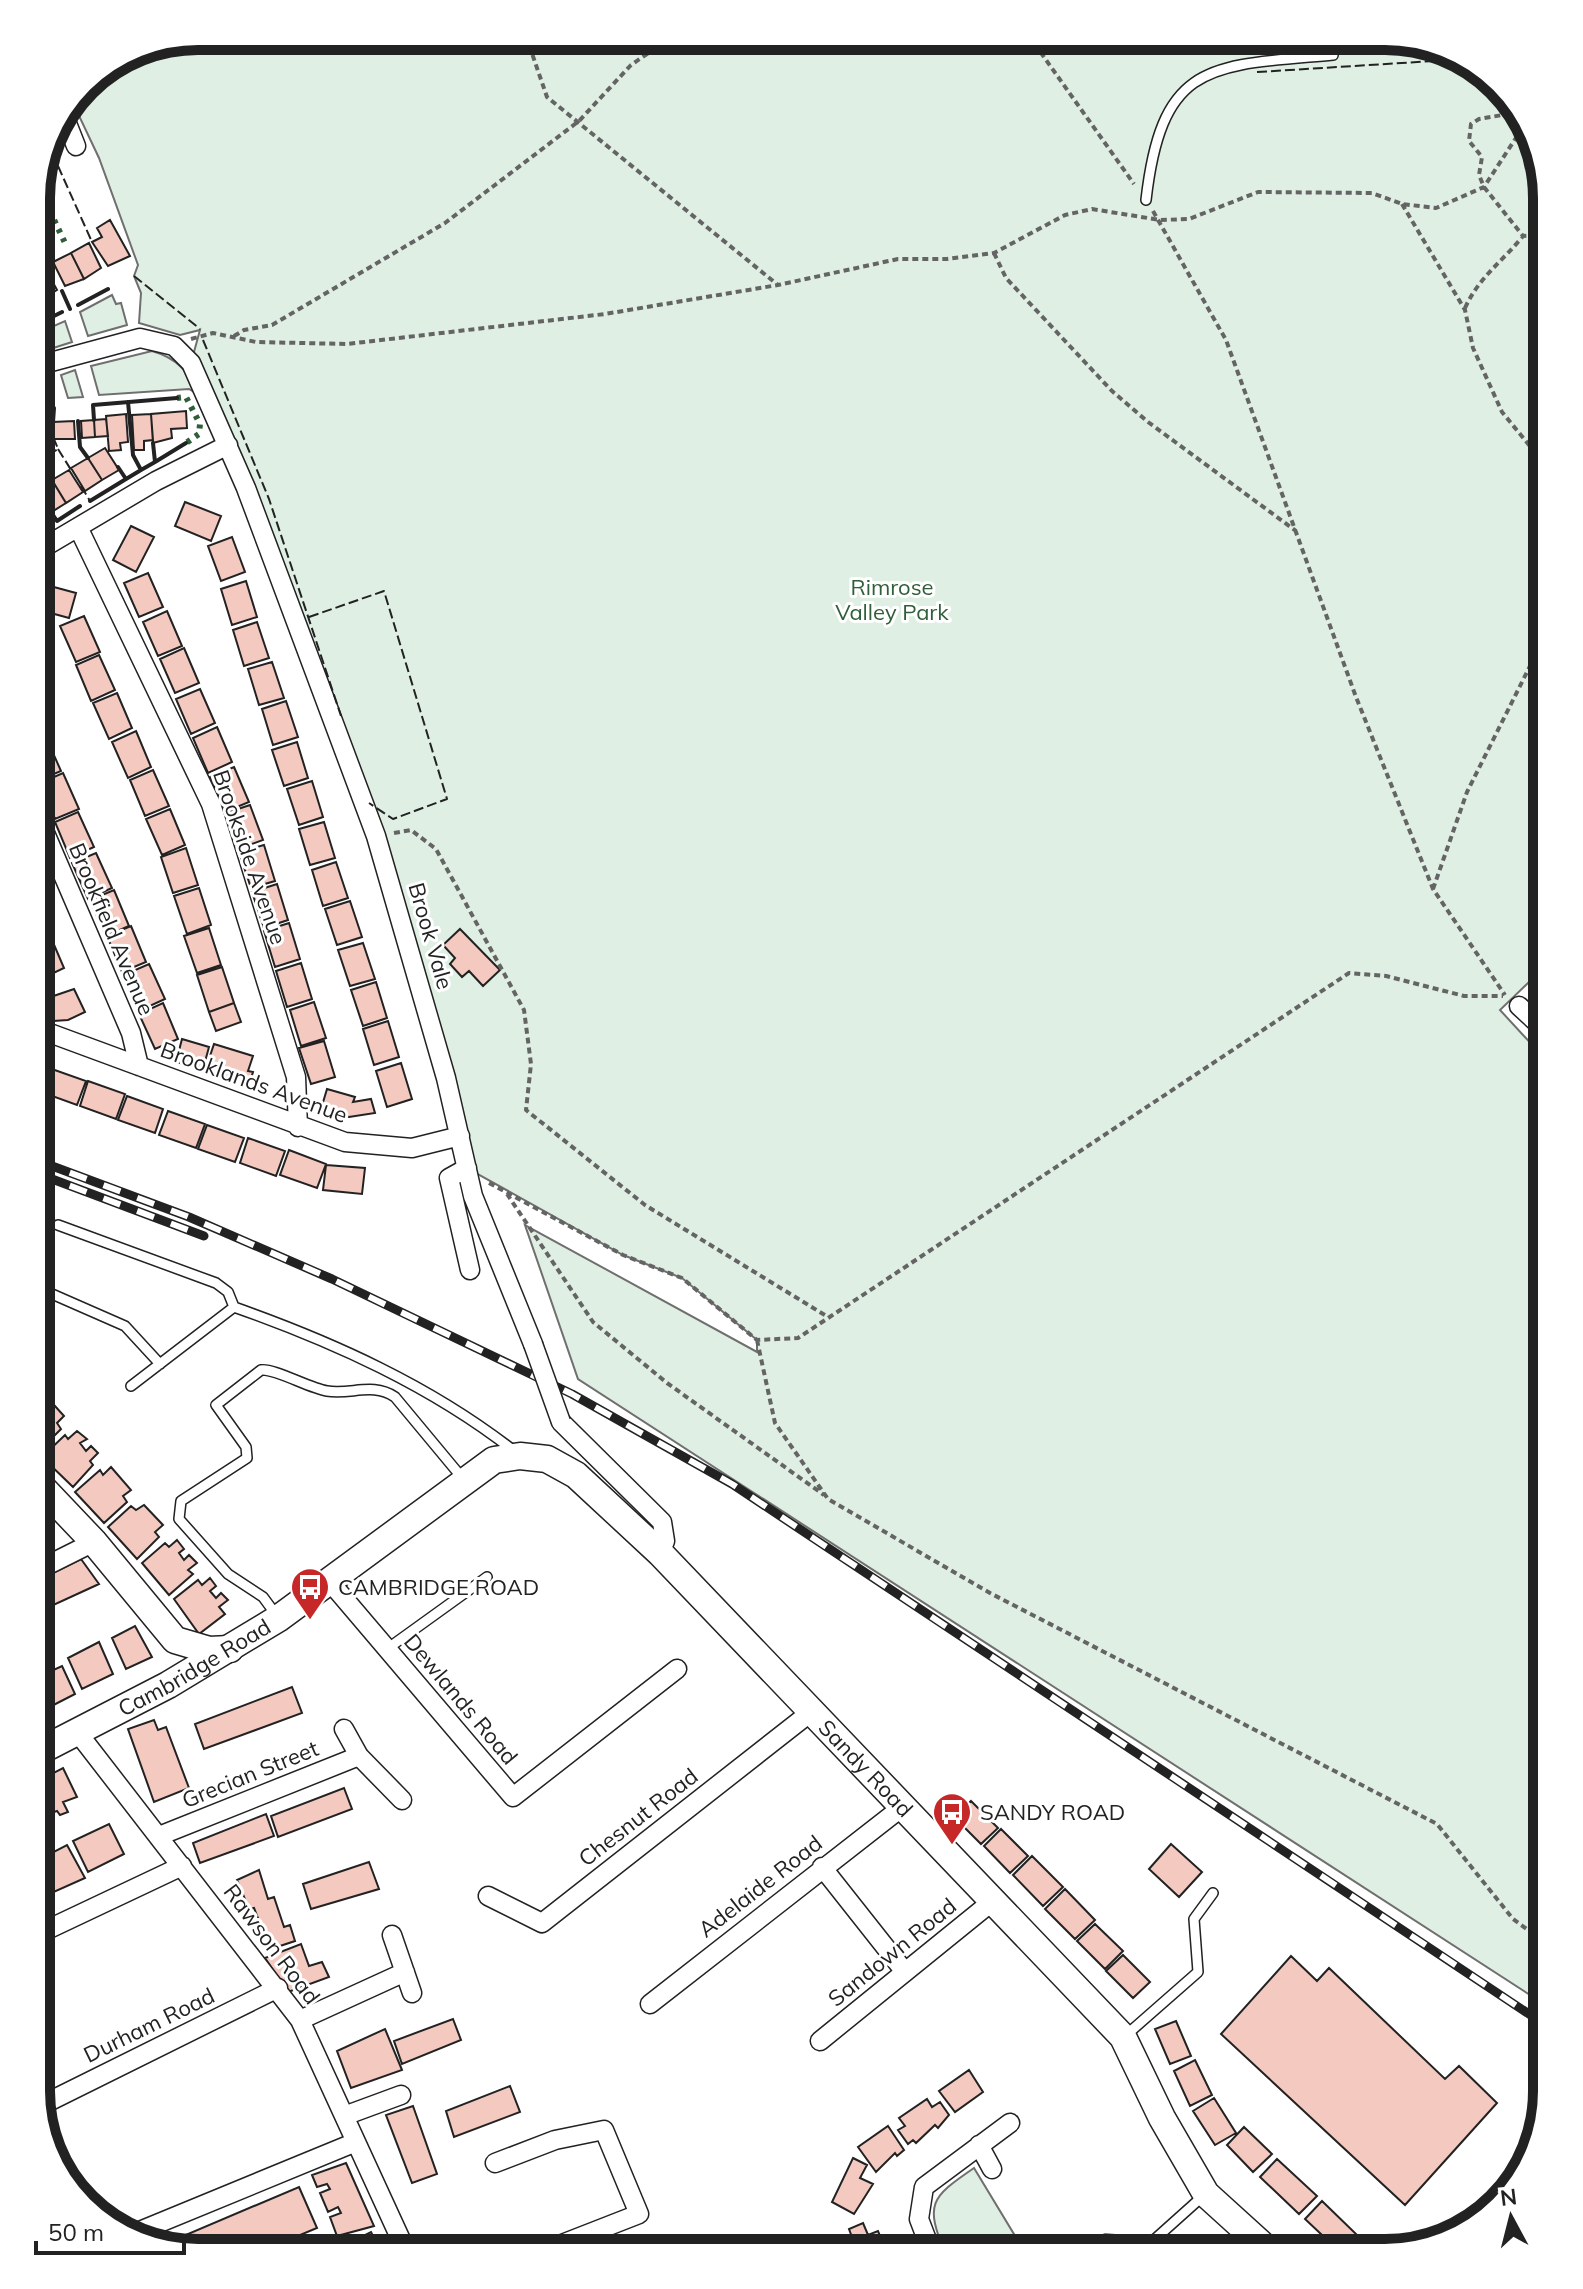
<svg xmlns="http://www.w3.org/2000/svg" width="1583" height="2289" font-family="Mulish,sans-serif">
	<rect width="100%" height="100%" fill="#fff"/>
	<path fill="#e0efe3" stroke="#6f6f6f" stroke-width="2" d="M198 36H1395L1466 58 1525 117 1547 198V953L1531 980 1500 1010 1547 1061V2006L578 1379 525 1225 757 1352V1340L682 1278 623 1255 467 1168 390 880 191 363 200 330 180 335 139 323 141 293 134 276 138 265 99 158 72 101C109 53 141 47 198 36Z
		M112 295 116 304 121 303 127 325 88 336 80 312Z
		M65 321 72 342 47 350 40 332Z
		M152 351C177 358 189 372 199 395L189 389 99 395 91 366Z
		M75 370 83 397 68 398 61 375Z
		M45 379 51 400 36 402V382Z
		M974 2168 1020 2244 1045 2253H945C925 2204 930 2198 974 2168Z
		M1105 2234 1115 2235 1118 2245 1132 2253H1061Z"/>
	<path fill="#f3c9c0" stroke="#222" stroke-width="2" d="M46 152 52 167 41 169Z
		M110 220 130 256 108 266 92 242 102 237 97 228Z
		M89 243 101 268 84 279 71 253Z
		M71 253 84 279 65 286 53 262Z
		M44 266 57 290 39 301 36 270Z
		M186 411 187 428 171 429 172 438 153 443 151 414Z
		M126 414 128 442 120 443 121 450 109 451 106 416Z
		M151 414 153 440 144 441V450H134L132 415Z
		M106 419 108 436 95 437 94 420Z
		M94 420 95 437 82 438 81 421Z
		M50 421 51 436 41 438V444L36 445V423Z
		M74 421 75 439H54L53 422Z
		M105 448 119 470 102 480 88 458Z
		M88 458 102 480 85 491 71 468Z
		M69 470 83 492 66 503 52 480Z
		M52 480 66 503 50 513 36 490Z
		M36 498 47 515 36 522Z
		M185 502 221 516 211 541 175 526Z
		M131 526 154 537 136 572 113 560Z
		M232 537 245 572 221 581 208 546Z
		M148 573 163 607 139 617 124 583Z
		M246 581 257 617 232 625 221 589Z
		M39 583 76 593 69 618 36 609Z
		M167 611 182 646 158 656 143 622Z
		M84 616 100 652 76 662 60 626Z
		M257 622 269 658 244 666 233 630Z
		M184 648 199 683 175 693 160 659Z
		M99 655 115 690 91 701 76 665Z
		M272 662 284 698 259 705 248 669Z
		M200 689 215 723 191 734 176 699Z
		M117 693 132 728 109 739 93 703Z
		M286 701 298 737 273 745 262 709Z
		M36 716 43 732 36 735Z
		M217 727 232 762 208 773 193 738Z
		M136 731 151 767 128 778 112 742Z
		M45 735 61 771 37 781 36 739Z
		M297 742 308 778 284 786 272 750Z
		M234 767 249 802 225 812 210 777Z
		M153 770 169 806 145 816 130 780Z
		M63 773 79 809 55 819 40 783Z
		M312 781 323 817 299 825 287 789Z
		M250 805 263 840 238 849 226 813Z
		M170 809 185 845 162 855 146 819Z
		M78 812 94 847 70 858 55 822Z
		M324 822 335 858 310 865 299 829Z
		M264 845 275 881 251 888 239 852Z
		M186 848 198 885 173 893 161 857Z
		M96 853 112 888 88 899 72 863Z
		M336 862 348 898 323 906 312 870Z
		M277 884 288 920 264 928 252 892Z
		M199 888 211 925 187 934 174 896Z
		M114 890 129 926 106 936 90 900Z
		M350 901 362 937 337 945 325 909Z
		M36 903 48 930 36 935Z
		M289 923 300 959 275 967 264 931Z
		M131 926 146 962 122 972 107 936Z
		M209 928 221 965 197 973 184 936Z
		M460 929 500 970 483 986 469 971 462 977 450 964 455 958 443 945Z
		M49 933 64 968 41 979 36 968V938Z
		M363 943 375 979 350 986 338 950Z
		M301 963 312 999 287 1007 276 971Z
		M149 964 165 999 141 1010 126 974Z
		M222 967 234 1003 209 1012 197 975Z
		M376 982 387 1018 363 1026 351 990Z
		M74 989 85 1012 68 1020 53 1021 41 1018 36 1002Z
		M314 1002 326 1038 301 1046 290 1010Z
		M163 1003 178 1039 155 1049 139 1014Z
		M234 1003 241 1022 216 1031 209 1012Z
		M388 1021 399 1057 374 1065 363 1029Z
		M182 1039 209 1047 203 1069 176 1062Z
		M324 1041 335 1077 311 1084 299 1048Z
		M214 1044 253 1056 248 1071 253 1072 249 1085 205 1071Z
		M401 1063 412 1099 387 1107 376 1071Z
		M36 1064 46 1067 37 1092H36Z
		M49 1068 86 1081 77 1105 41 1092Z
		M88 1081 125 1094 116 1119 80 1106Z
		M327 1089 355 1097 353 1102 371 1099 375 1113 349 1117 321 1109Z
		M127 1096 163 1109 155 1133 118 1120Z
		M168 1111 205 1124 196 1148 159 1135Z
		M207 1125 244 1138 235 1162 198 1149Z
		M248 1138 285 1151 276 1176 240 1163Z
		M289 1150 326 1164 317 1188 280 1175Z
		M326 1165 365 1168 362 1194 323 1190Z
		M45 1395 64 1416 57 1423 61 1429 38 1452 36 1401Z
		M77 1431 87 1439 80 1443 86 1451 91 1446 98 1453 90 1461 93 1465 73 1487 42 1457 65 1435 68 1439Z
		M111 1467 131 1490 123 1496 127 1502 104 1523 75 1492 100 1470 103 1475Z
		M144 1505 163 1525 155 1532 159 1537 137 1559 108 1527 131 1506 136 1510Z
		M177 1540 184 1549 179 1553 184 1560 189 1555 197 1563 188 1570 193 1574 169 1595 142 1563 165 1543 169 1547Z
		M81 1559 99 1584 36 1613V1581Z
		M210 1578 216 1586 210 1591 216 1598 221 1593 228 1600 219 1607 225 1614 199 1634 174 1599 198 1580 202 1585Z
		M135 1626 152 1657 126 1669 112 1638Z
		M99 1642 113 1674 82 1689 68 1658Z
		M62 1666 75 1694 36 1714V1678Z
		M292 1687 302 1713 204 1749 195 1724Z
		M154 1720 158 1730 166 1727 189 1788 154 1802 128 1729Z
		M63 1768 77 1797 63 1802 68 1812 60 1815 57 1811 51 1813 53 1818 38 1821 36 1782Z
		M344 1788 352 1809 278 1837 271 1816Z
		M971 1801 998 1828 981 1844 954 1817Z
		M266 1814 274 1836 200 1863 193 1843Z
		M109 1824 124 1854 88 1872 73 1841Z
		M1001 1829 1028 1856 1010 1873 984 1846Z
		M1171 1844 1202 1872 1179 1897 1149 1869Z
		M67 1845 85 1878 47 1895 36 1870V1861Z
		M1032 1856 1063 1887 1043 1906 1013 1875Z
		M369 1862 379 1889 311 1909 303 1884Z
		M259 1870 268 1899 274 1897 284 1927 290 1925 295 1941 274 1948 269 1935 265 1936 254 1908 249 1909 237 1880Z
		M1065 1889 1095 1920 1075 1939 1045 1909Z
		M1095 1924 1123 1951 1105 1969 1077 1941Z
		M301 1944 309 1966 322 1962 329 1977 288 1992 265 1958Z
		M1123 1955 1150 1982 1133 1998 1106 1971Z
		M1291 1956 1317 1981 1329 1968 1445 2079 1459 2066 1497 2103 1405 2205 1221 2034Z
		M453 2019 461 2040 402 2064 394 2041Z
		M1176 2021 1191 2056 1170 2064 1155 2029Z
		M385 2029 402 2070 351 2088 337 2051Z
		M1195 2060 1212 2095 1190 2106 1174 2071Z
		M969 2070 983 2092 955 2112 939 2091Z
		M510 2086 520 2112 454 2137 446 2111Z
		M1214 2098 1236 2133 1215 2145 1193 2111Z
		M927 2099 932 2107 940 2102 949 2115 938 2128 935 2125 916 2143 913 2140 908 2144 898 2130 905 2126 899 2118Z
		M413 2106 437 2174 412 2183 386 2115Z
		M888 2126 904 2150 897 2156 895 2153 876 2172 858 2147Z
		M1244 2127 1272 2154 1253 2172 1227 2145Z
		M853 2158 867 2165 860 2178 873 2184 854 2214 832 2202Z
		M1277 2159 1317 2196 1299 2214 1260 2177Z
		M346 2163 374 2226 337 2236 330 2217 341 2213 338 2207 328 2212 320 2193 330 2189 327 2184 317 2187 312 2175Z
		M299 2187 317 2228 257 2253H188L162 2245Z
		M1322 2201 1356 2234 1339 2251 1305 2219Z
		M863 2223 868 2235 878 2231 887 2253H858L849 2229Z
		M371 2232 381 2253H345L351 2247 349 2243Z"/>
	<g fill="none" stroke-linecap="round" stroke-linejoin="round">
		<g stroke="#222" stroke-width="12">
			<path id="service" d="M1146 200C1162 60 1211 66 1333 55L1332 36
				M58 1225 216 1283 228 1292 234 1307
				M36 1287 125 1326 160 1364
				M131 1386 234 1307C333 1342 431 1386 514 1451
				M277 1616 263 1597 228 1574 179 1519 181 1501 247 1458 246 1447 216 1405 261 1370C274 1368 309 1388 327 1391 351 1395 373 1382 395 1397L464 1480
				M387 1649 487 1577
				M1124 2037 1198 1972 1194 1919 1213 1893
				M1161 2253 1155 2239 1203 2196"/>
		</g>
		<g stroke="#222" stroke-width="21">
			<path id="minor" d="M63 113 76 146
				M36 366 140 338 174 346 191 363 246 488 376 836 446 1078 473 1196 533 1344
				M78 527 211 804 296 1077 298 1127
				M36 552 156 481 228 445
				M36 812 131 1033 139 1066
				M1519 1006 1547 1032
				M36 1028 345 1142 412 1148 460 1136
				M467 1168 449 1178 470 1270
				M561 1422 662 1522 665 1541 660 1553
				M36 1571 94 1542
				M331 1583 513 1797 677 1669
				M344 1729 359 1756 402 1800
				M78 1733 300 2020 407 2253
				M159 1836 359 1756
				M822 1867 905 1972
				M488 1896 542 1923 811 1712
				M36 1935 182 1866
				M392 1935 412 1993
				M650 2004 901 1808
				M300 2020 405 1972
				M820 2041 994 1900
				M40 2106 278 1988
				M344 2116 401 2095
				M979 2145 992 2169
				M495 2163 555 2140 604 2130 639 2214 539 2253
				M130 2235 356 2142
				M932 2253 919 2219 924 2187 1010 2123"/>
		</g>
		<g stroke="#222" stroke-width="29">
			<g id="secondary">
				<path d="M36 1481 94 1542 175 1640 209 1650 230 1649"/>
				<path id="s1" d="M36 1753 168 1685 279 1618 494 1460 520 1456 547 1459 576 1475 660 1553 1123 2037 1162 2118 1206 2194 1271 2253"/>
			</g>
		</g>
		<path stroke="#646464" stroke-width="4" stroke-dasharray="6 4" stroke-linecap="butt" d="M526 36 547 97 778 285
			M1029 36 1134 184
			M1520 112 1479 119 1471 124 1469 141 1482 157 1479 175 1484 187 1523 236 1542 235 1547 229
			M1524 116 1533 175 1547 221
			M1402 204 1465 310 1473 348 1502 412 1547 467
			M1153 211 1226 340 1356 697 1433 889 1505 995
			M994 253 1006 278 1112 391 1148 422 1296 531
			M1465 308C1479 277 1502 262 1523 236
			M234 336 244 330 272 325 445 223 579 121 631 65 673 36
			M191 339 213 333 256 342 347 344 605 314 778 285 898 259H947L994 253 1065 215 1092 209 1160 220 1189 219 1258 192 1372 193 1402 204 1436 208 1484 187 1525 124
			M394 833 411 830 436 849 524 1010 531 1064 526 1110 645 1205 828 1317
			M1433 889 1467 792 1547 632
			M489 1183 623 1255 682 1278 757 1340 798 1338 1349 973 1386 976 1464 996H1503
			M507 1194 593 1322 667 1383 824 1495
			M757 1340 775 1423 828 1499 990 1593 1437 1824 1513 1919 1547 1944"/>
		<use href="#service" stroke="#fff" stroke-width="9"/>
		<use href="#minor" stroke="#fff" stroke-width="18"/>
		<use href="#secondary" stroke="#fff" stroke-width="26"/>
		<g stroke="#222" stroke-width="9">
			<path id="rail" d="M36 1160 189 1217 332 1279 572 1394 732 1484 1547 2026
				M36 1173 204 1236"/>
		</g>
		<use href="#rail" stroke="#fff" stroke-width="6" stroke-dasharray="18" stroke-linecap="butt"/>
		<g stroke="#222" stroke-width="21" stroke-linecap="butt">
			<path id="minor-bridge" d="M533 1344 561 1422"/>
		</g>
		<use href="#minor-bridge" stroke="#fff" stroke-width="18"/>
		<path stroke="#2f5e38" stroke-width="6" stroke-dasharray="4 6" stroke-linecap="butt" d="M37 184 66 245
			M36 235 43 253
			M39 301 48 319
			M177 398 186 397 200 424 199 434 186 443"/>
		<path stroke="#222" stroke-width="2" stroke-dasharray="10 4" stroke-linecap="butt" d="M1257 72 1467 59
			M58 166 92 242
			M134 276 200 329
			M203 340 269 499 341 716
			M58 449 73 473
			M40 460 52 480
			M36 462 58 449 54 439
			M81 486 90 501
			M309 617 384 591 447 799 393 819 369 803"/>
		<path stroke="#222" stroke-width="4" d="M62 291 70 309
			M78 305 108 289
			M36 325 62 312
			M128 402 133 455 141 470 155 462 153 443
			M36 410 54 408 53 422
			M94 420 93 405 177 398
			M78 421 80 447 88 458
			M155 462 186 443
			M118 467 126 479 141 470
			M90 501 126 479
			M51 512 57 521 80 506"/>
	</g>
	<defs>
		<g id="bus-pin" transform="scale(2)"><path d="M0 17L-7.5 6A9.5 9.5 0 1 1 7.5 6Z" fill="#c62828" stroke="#fff"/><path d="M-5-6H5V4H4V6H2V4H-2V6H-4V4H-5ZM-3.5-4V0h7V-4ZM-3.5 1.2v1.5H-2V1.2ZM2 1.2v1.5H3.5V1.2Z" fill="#fff"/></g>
	</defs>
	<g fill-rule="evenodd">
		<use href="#bus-pin" x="310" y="1587"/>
		<use href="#bus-pin" x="952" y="1812"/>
	</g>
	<g text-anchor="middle" stroke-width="6" stroke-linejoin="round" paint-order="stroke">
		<g font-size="22" fill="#2f5e38" stroke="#fff">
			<text x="892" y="595">Rimrose<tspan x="892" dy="25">Valley Park</tspan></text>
		</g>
		<g font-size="22" fill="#222" stroke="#fff">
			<text transform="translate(250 857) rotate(71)" y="8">Brookside Avenue</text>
			<text transform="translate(112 929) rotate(67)" y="8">Brookfield Avenue</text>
			<text transform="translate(431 936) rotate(74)" y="8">Brook Vale</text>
			<text transform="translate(254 1082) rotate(20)" y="8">Brooklands Avenue</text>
			<text dy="8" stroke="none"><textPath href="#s1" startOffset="180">Cambridge Road</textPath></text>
			<text transform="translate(461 1699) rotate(50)" y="8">Dewlands Road</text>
			<text dy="8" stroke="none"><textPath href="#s1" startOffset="1044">Sandy Road</textPath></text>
			<text transform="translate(250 1774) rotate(-22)" y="8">Grecian Street</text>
			<text transform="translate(638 1817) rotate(-38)" y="8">Chesnut Road</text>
			<text transform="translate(760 1886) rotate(-38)" y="8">Adelaide Road</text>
			<text transform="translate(272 1944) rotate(53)" y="8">Rawson Road</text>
			<text transform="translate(892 1952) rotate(-39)" y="8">Sandown Road</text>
			<text transform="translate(149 2025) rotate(-26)" y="8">Durham Road</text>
		</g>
		<g font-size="22" fill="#222" stroke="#fff" text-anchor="start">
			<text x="338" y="1595">CAMBRIDGE ROAD</text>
			<text x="980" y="1820">SANDY ROAD</text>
		</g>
	</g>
	<path d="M0 0H1583V2289H0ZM198 50H1385A148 148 0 0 1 1533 198V2091A148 148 0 0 1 1385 2239H198A148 148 0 0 1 50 2091V198A148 148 0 0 1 198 50Z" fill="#fff" fill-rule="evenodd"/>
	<path fill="none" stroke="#222" stroke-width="10" d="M198 50H1385A148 148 0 0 1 1533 198V2091A148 148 0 0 1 1385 2239H198A148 148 0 0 1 50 2091V198A148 148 0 0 1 198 50Z"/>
	<g transform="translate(1511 2217) rotate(353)" stroke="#ffffff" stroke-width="6" paint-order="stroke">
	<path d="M0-6L14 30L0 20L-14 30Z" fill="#222222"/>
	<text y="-12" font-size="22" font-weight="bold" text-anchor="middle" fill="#222222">N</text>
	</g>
	<path d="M36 2241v12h148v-12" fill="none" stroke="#222222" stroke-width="4"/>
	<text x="48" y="2241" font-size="24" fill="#222222" stroke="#ffffff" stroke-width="6" paint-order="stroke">50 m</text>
</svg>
